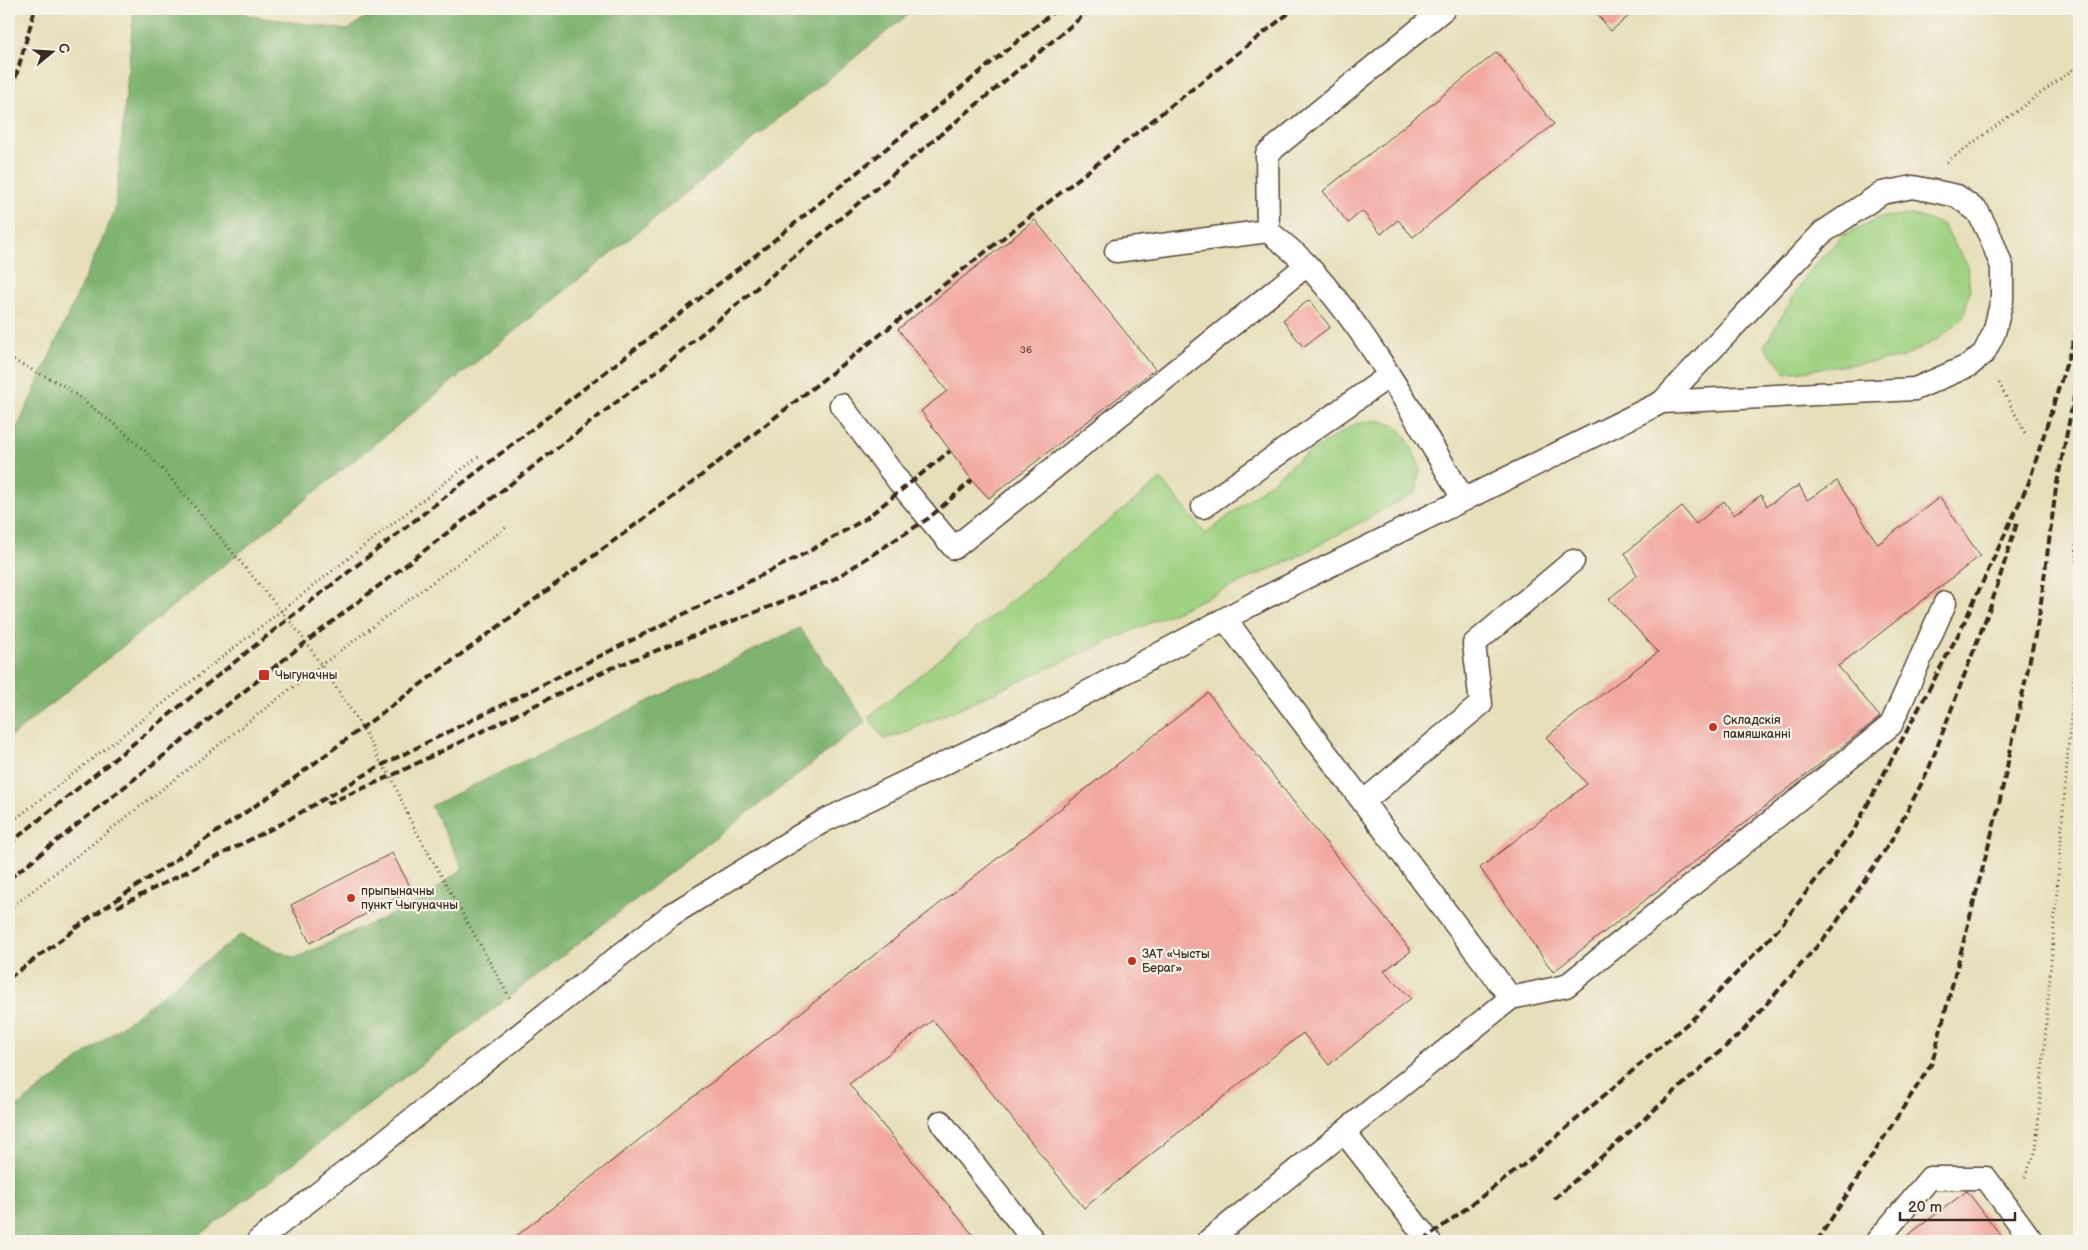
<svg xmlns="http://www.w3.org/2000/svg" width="2088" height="1250" font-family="'Balsamiq Sans',sans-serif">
	<rect width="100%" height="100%" fill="#f7f3e8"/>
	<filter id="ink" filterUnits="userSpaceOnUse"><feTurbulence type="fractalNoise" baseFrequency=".02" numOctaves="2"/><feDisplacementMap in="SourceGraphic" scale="10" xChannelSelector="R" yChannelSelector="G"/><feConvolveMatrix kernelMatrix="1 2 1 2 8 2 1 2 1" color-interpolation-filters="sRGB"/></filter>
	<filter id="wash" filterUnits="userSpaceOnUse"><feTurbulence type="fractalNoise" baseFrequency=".0096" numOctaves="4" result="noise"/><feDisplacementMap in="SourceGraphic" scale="20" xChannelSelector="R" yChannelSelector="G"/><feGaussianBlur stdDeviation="1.12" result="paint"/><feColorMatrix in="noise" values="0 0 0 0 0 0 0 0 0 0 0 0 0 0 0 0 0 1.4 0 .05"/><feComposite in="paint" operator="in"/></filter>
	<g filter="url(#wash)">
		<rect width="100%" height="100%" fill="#e6dfba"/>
		<path fill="#9fd281" stroke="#6d7e50" d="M1912 215 1942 224 1967 264 1970 290 1963 318 1938 339 1901 358 1786 373 1764 346 1809 271 1843 235 1881 217Z
			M1378 420 1397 426 1410 444 1420 468 1416 492 1293 559 899 735 884 739 868 717 1161 479 1206 534 1302 457 1355 424Z"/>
		<path fill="#7fb46f" stroke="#5d6f46" d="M134 9H236L251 16 348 30 376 9H915L9 738V438L20 422 115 211Z
			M800 628 866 722 192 1241H9V1113L240 935 295 958 417 903 463 868 431 806Z"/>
		<g id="blocks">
			<path fill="#f2a7a0" d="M1593 9H1637L1611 31Z
				M1497 52 1554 124 1413 237 1398 220 1381 234 1362 211 1348 223 1323 191Z
				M1035 220 1155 369 989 498 972 480 921 411 947 391 898 329Z
				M1309 300 1330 327 1303 347 1283 320Z
				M1837 481 1878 544 1940 497 1980 556 1838 666 1880 717 1553 972 1480 868 1587 784 1546 737 1658 652 1609 599 1637 575 1625 553 1682 507 1696 524 1724 501 1734 515 1761 495 1767 506 1799 485 1807 500Z
				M1208 693 1411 951 1384 971 1411 998 1329 1065 1303 1033 1084 1208 933 1020 849 1084 978 1241H510Z
				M392 853 412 890 310 943 291 905Z
				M1967 1191 2005 1241H1900Z"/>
		</g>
	</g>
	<g filter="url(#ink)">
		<use href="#blocks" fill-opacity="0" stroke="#554535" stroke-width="1"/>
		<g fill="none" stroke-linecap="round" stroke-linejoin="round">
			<g stroke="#554535" stroke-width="25">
				<path id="lane" d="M1444 9 1267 154 1268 231C1281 242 1296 253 1308 266 1371 335 1416 420 1464 500
					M1116 251 1268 231
					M841 405 903 487 954 548 1307 265
					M1203 507 1389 376
					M1363 802 1481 704 1474 644 1573 561
					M1511 998 1566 986 1891 725 1945 603
					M941 1122 1034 1241
					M1344 1132 1429 1241
					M258 1241 671 915 822 822 1043 716 1262 599 1662 402 1822 233 1882 193 1913 187 1933 191 1957 196 1978 212 1991 238 2002 267V300L1994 333 1984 353 1970 365 1915 389 1662 402
					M1208 1241 1511 998 1225 619
					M1877 1241 1930 1178H1986L2032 1241"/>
			</g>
			<path stroke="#554535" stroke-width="3" stroke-dasharray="1 4" stroke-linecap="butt" d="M1947 162 2079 65
				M9 358 64 386 122 430 147 453 174 482 288 619 306 642 362 727 382 765 391 776 410 820 511 1000
				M1999 383 2026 435
				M2075 525 2079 590
				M9 824 479 456
				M9 909 321 665 508 526
				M2025 1177 2036 1150 2079 614"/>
			<use href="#lane" stroke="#fff" stroke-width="22"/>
			<path stroke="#3b2a1e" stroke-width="4" stroke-dasharray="8 4" stroke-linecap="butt" d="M9 101 35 9
				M327 804 391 776 609 669 779 603 836 578 929 518 972 480
				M9 844 288 619 761 251 1057 9
				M9 879 306 642 662 367 1091 9
				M117 907 281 824 382 765 806 553 865 519 950 451
				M75 928 277 791 693 482 1294 9
				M9 978 81 925
				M1554 1199 1742 1032 1832 929 1893 838 1928 771 1991 605 2017 523
				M1423 1241 1526 1163 1696 1016 1779 928 1854 830 1960 631 2029 482 2079 324
				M1817 1241 1932 1063 1998 809 2039 617 2056 488 2079 372"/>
		</g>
	</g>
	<g fill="#c8321e" stroke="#f7f3e8" stroke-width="2">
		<rect x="258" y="669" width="12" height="12" rx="2.5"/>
		<circle cx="1713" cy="727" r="5"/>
		<circle cx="351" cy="898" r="5"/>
		<circle cx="1132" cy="961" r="5"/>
	</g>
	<g text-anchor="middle" stroke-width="4.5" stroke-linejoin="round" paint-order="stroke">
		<g font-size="10" fill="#69493e">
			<text x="1026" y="353">36</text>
		</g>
		<g font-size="12" fill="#3b2a1e" stroke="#f7f3e8" text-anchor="start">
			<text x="275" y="679">Чыгуначны</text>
			<text x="1723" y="724">Складскія<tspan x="1723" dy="14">памяшканні</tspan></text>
			<text x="361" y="895">прыпыначны<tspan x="361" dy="14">пункт Чыгуначны</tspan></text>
			<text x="1142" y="958">ЗАТ «Чысты<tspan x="1142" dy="14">Бераг»</tspan></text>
		</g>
	</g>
	<rect width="2088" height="1250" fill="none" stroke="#f7f3e8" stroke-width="30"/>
	<g transform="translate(52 52) rotate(72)" stroke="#f7f3e8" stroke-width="4" paint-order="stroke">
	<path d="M0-4L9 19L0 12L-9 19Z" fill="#3b2a1e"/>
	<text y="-8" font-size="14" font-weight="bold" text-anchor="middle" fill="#3b2a1e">С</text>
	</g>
	<path d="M1900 1212v8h115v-8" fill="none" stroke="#3b2a1e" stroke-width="2.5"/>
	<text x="1908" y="1212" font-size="15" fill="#3b2a1e" stroke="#f7f3e8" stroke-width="4" paint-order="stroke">20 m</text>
</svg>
